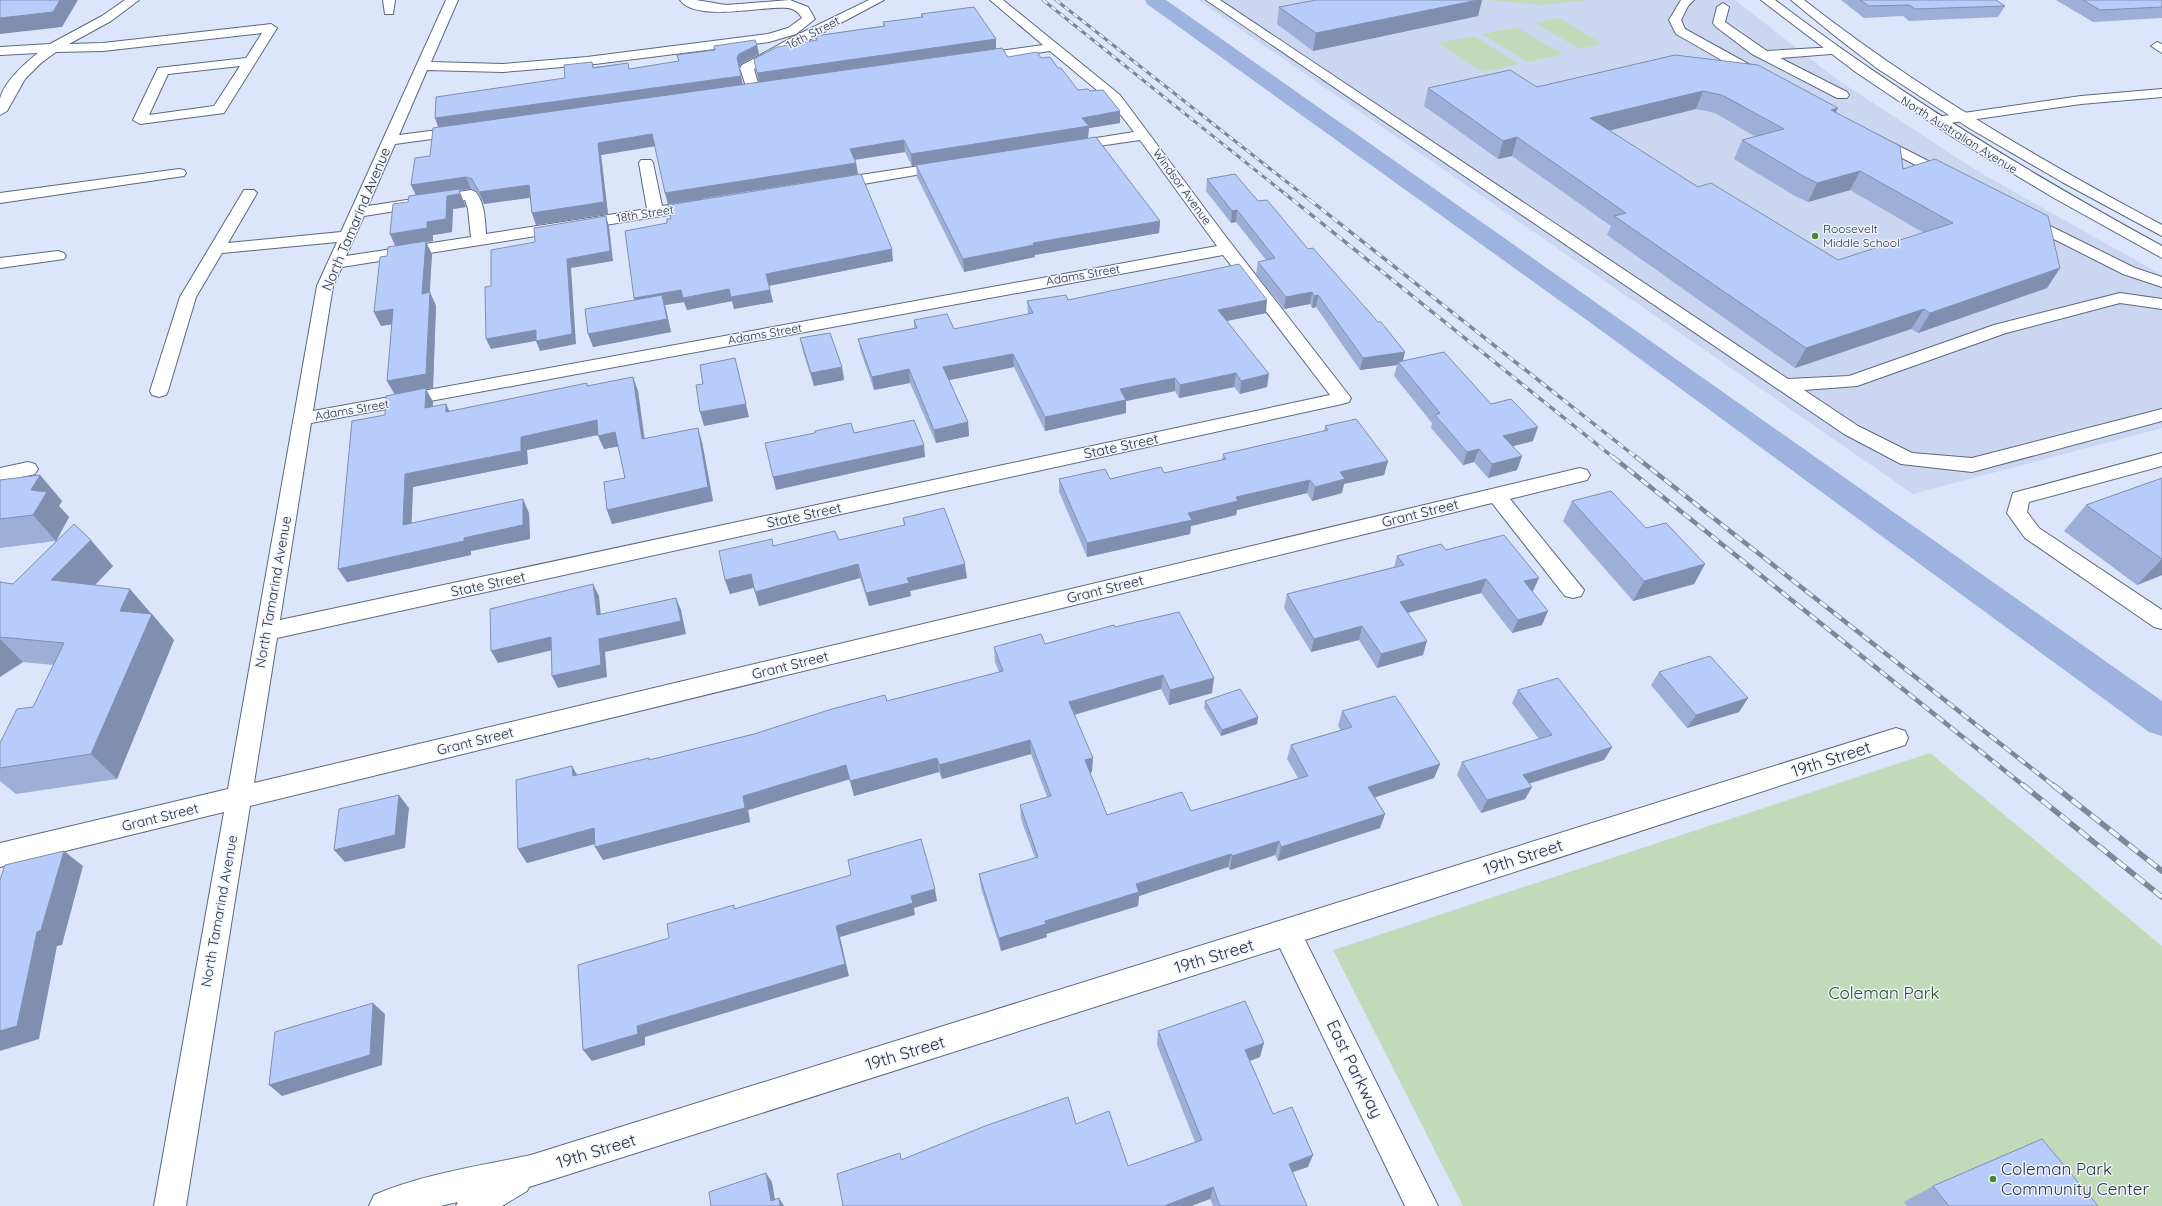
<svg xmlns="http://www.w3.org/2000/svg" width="2162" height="1206" font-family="Quicksand,sans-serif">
	<rect width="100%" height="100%" fill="#dce6fb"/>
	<path fill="#cbd7f1" d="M1198 0H1735L1835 78 1979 172 2162 275V428L1913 494Z"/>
	<path fill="#c1dbba" d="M1486 0H1590L1542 5Z
		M1559 18 1603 44 1579 49 1536 23Z
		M1516 27 1563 54 1527 62 1482 34Z
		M1474 36 1519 64 1482 72 1438 43Z
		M1930 753 2162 946V1206H1463L1333 950Z"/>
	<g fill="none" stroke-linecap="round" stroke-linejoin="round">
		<path fill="#9db2de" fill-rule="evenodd" d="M1145 0H1166L2162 701V736L2149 732 1606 334 1147 4Z"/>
		<g stroke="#5d677e" stroke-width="2">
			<path id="minor" d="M125 0H139L111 21 69 44 103 43 271 24 277 28 224 113 140 124 133 120 158 68 246 58 262 33 103 51 56 52 41 63 25 79 7 111 0 115C0 110 0 104 0 99 3 83 26 62 38 53L0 55V47L50 44 102 16ZM240 66 214 106 149 115 168 74Z
				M383 0H395L393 14H385Z
				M446 0H458L431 62 503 64 587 57 768 34 788 28 802 18C799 13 795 9 788 8 765 5 696 23 680 0H696L726 5 790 0 808 7 815 19 796 34 769 42 587 65 503 72 427 70 399 135 461 127 468 131 461 135 395 144 368 206 471 190 476 192C485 204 485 220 486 234L647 209 639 163 641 160H651L653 163 662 206 699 200 704 202 707 205 704 208 699 210 342 267 333 286 313 411 1217 246 1140 140 1071 150 1066 149 1064 146 1066 143 1071 142 1134 132 1110 101 1050 51 977 62 972 61 971 58 977 54 1043 45 990 0H1003L1120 95 1223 233 1351 398 1349 402 1342 404 277 638 254 783 1580 468 1587 470 1590 475 1587 480 1510 499 1584 590 1581 596 1573 598 1565 596 1492 503 250 806 186 1206H154L224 812 0 867V843L228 789 317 286 337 242 222 253 196 297 168 391 166 395 159 397 152 395 150 391 180 297 244 190H254L257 193 228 243 341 232ZM465 200 468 209 471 237 346 256 364 216ZM1223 255 1330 395 280 620 311 423Z
				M869 0H884L754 69 760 90 753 94 748 93 740 68 742 65 793 37Z
				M1206 0H1220L1788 379 1849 376 1994 325 2120 293 2162 299V309L2120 303 2006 333 1857 386 1804 390 1858 426 1912 453 1972 458 2162 409V421L1972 472 1901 464 1844 434Z
				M1681 0H1694L1688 6 1681 20 1685 29 1763 72 1765 75 1763 78H1753L1676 34 1669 20Z
				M1723 3 1729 7 1725 22 1767 51 1836 47 1837 50 1836 53 1831 54 1780 58 1847 92 1849 95 1847 98H1837L1752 54 1715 26 1713 23 1717 7Z
				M2157 42 2162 44V53L2151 46Z
				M2162 89V97L2081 104 1936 125 1929 121 1936 117 2081 96Z
				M1875 134 1954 174 1956 177 1954 180H1944L1870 141 1868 138 1870 135Z
				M946 162 951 163 953 166 951 169 834 189 829 187 826 184 829 181 834 179Z
				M179 169 184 170 186 173 184 176 0 203V193Z
				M2026 214 2135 268 2162 277V287L2123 274 2020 222 2018 219 2020 216Z
				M58 251 64 253 66 256 64 259 0 268V258Z
				M2162 453V466L2029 502 2027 512 2039 528 2162 610V629L2154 627 2025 538 2007 513 2013 493Z
				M28 462 35 464 38 469 35 474 0 482V468Z
				M1896 728 1905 731 1908 738 1905 745 1305 940 1438 1206H1405L1280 948 529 1187 527 1191 502 1206H456L458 1202 440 1206H369L374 1195C423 1174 479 1166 531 1155Z"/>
		</g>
		<g stroke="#5d677e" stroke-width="2">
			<path id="major" d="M1761 0H1775C1897 93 2027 172 2162 246V258L2054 198 1954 138 1857 73Z
				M1791 0H1804C1916 88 2037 158 2162 225V236L2062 182 1969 128 1878 69 1835 36Z"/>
		</g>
		<use href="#minor" fill="#fff" fill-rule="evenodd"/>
		<use href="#major" fill="#fff" fill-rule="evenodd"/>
		<g stroke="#7f8695" stroke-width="3">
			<path id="rail-far3" d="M1043 0 1294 201
				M1056 0 1311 201"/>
		</g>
		<g stroke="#7f8695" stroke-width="3.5">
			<path id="rail-far2" d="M1293 200 1614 458
				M1310 200 1637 458"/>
		</g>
		<g stroke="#7f8695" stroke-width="4.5">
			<path id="rail-far1" d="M1613 457 2024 786
				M1636 457 2054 786"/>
		</g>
		<g stroke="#7f8695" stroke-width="5.5">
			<path id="rail" d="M2023 785 2162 897
				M2053 785 2162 871"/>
		</g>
		<use href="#rail-far3" stroke="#eef3fd" stroke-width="2" stroke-dasharray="5.5" stroke-linecap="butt"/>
		<use href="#rail-far2" stroke="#eef3fd" stroke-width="2.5" stroke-dasharray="7" stroke-linecap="butt"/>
		<use href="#rail-far1" stroke="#eef3fd" stroke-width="3" stroke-dasharray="9" stroke-linecap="butt"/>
		<use href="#rail" stroke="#eef3fd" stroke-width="4" stroke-dasharray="12" stroke-linecap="butt"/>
	</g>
	<path fill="#9dafd7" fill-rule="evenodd" d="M1316 0H1482L1478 16 1313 51 1277 24 1279 7Z
		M1841 0H1996L2005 6 1998 17 1909 21 1903 16 1864 18Z
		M2056 0H2162V18L2093 22Z
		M921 14 996 39V49L1008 57 1041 58 1058 68 1078 90 1090 91 1120 111V123L1089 128 1088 138 1160 221 1159 233 1035 255V257L964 272 917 177 916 165 912 166 905 152 855 160 856 163 858 174 682 202 893 261 769 286 773 302 734 309 732 301 687 310 684 302 665 305 671 332 593 347 635 300 667 223 671 219 668 204 665 193 655 146 601 155 608 214 536 225 532 213 530 198 484 204 477 191 471 189 459 190 466 207 453 209 452 232 433 235V241L426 242 432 254 429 292 436 306 433 388 426 389 433 402 432 407 450 411 587 383 588 386 633 377 638 391 645 439 702 442 713 501 612 524 607 510 625 478 618 446 604 449 598 435 527 450 528 464 413 487 411 523 529 513 530 539 471 551V555L347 582 385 415 395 394 387 381 392 324 381 326 374 312 387 256 395 246 390 234 408 202 416 195 411 185 430 156 438 127 435 118 565 78 592 62 594 67 628 63 629 69 679 61 757 45 759 54 741 64 739 67 743 85 759 82 754 59 816 41 815 36 883 26V22L921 17Z
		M1675 55 1836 113 1903 169 2060 268 2047 288 1918 333 1911 329 1795 368 1607 235 1611 226 1512 156 1498 159 1424 106 1428 88 1537 87ZM1696 109 1715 113 1756 137 1742 140 1734 159 1795 196 1808 202 1850 190 1924 233 1838 260 1698 187 1609 130Z
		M1207 179 1258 201 1403 361 1491 404 1533 441 1512 446 1522 456 1517 470 1488 478 1474 462 1463 465 1431 428 1432 423 1394 376 1397 365 1360 370 1316 307 1312 308 1310 304 1284 309 1256 274 1258 262 1266 260 1236 222 1231 223 1206 191Z
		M1068 300 1266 313 1227 321 1267 387 1240 394 1234 387 1179 398 1175 391 1126 401V413L1045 431 1014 367 949 380 968 422 969 436 936 443 910 383 874 390 861 352 858 339 914 328V320L954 329 1028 314 1027 301Z
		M800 338 842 367 844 380 814 386 803 352Z
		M1325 426 1388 461 1384 475 1344 484 1342 493 1312 501 1307 493 1237 510 1236 515 1191 526 1190 534 1087 557 1059 492V479H1110L1164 473 1222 460 1223 454 1324 431Z
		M40 475 62 501 59 506 69 517 57 540 113 566 95 585 153 615 174 640 117 779 16 794 0 781V743L33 707 54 665 23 662 0 677V582L13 584 56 541 0 548V480Z
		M2162 478V575L2137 585 2064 531 2086 505Z
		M1572 501 1646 528 1705 564 1694 584 1633 601 1563 521Z
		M903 518 967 578 910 591 911 596 869 606 860 578 759 606 754 588 730 594 725 580 773 546 839 540 904 526Z
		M1446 550 1533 591H1532L1542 625 1512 633 1481 593 1408 613 1423 655 1377 668 1359 640 1311 652 1284 608 1287 594 1394 567 1397 556Z
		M1115 627 1212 693 1169 705 1161 689 1075 715 1092 772 1090 773 1107 815 1191 811 1298 778 1287 759 1291 745 1341 730 1338 726 1342 711 1440 764 1434 778 1375 797 1385 814 1380 828 1278 861 1275 855 1230 870 1228 867 1139 896 1138 906 1046 934 1047 937 1001 951 981 888 979 874 1035 858 1021 819 1020 805 1047 797 1031 754 942 779 939 772 854 796 850 779 748 810 750 822 603 860 595 844 527 863 518 849 572 766 577 775 650 760 887 701 999 672 995 662 994 647 1045 644Z
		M1659 672 1748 698 1739 712 1687 728 1651 685Z
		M1518 690 1612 747 1604 760 1529 784 1525 799 1481 813 1457 775 1462 762 1539 739 1512 703Z
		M1205 701 1258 717 1257 724 1221 736 1204 708Z
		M1158 1031 1260 1057 1250 1061 1273 1114 1308 1167 1292 1172 1307 1206H1213L1210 1199 1191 1206H843L902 1159 1076 1124 1128 1166 1195 1142 1157 1045Z
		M1933 1186 2097 1206H1907L1904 1202Z"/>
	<path fill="#808faf" d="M60 0H78L62 27 0 34V18Z
		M1478 0H1482L1478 16 1313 51 1316 33Z
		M996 39V50L759 83 757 73Z
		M757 45 759 54 741 64 739 67 737 58 739 54Z
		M741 76 743 86 439 128 435 118Z
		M1703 91 1696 109 1584 137 1590 118Z
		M1838 108 1829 126 1831 110Z
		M1120 111V123L1089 128 1088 138 912 166 911 154 1082 118Z
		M652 134 656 146 601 155 608 214 536 225 532 213 598 143Z
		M1517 137 1512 156 1498 159 1503 141Z
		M904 140 905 152 852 160 850 149Z
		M856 163 858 174 668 204 665 193Z
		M1860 171 1850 190 1808 202 1817 183Z
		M466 177 471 189 459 190 466 207 453 209 452 232 433 235V241L426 242 432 254 429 307 396 247 390 234 427 222 447 196 417 197 411 185Z
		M529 185 534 197 484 204 479 192Z
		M1237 210 1236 222 1231 223 1232 211Z
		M606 216 609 226 613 261 571 268 576 344 540 351 536 341 567 259Z
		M1160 221 1159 233 1035 255V257L964 272 963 259 1033 243Z
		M892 249 893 261 768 286 766 274Z
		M2060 268 2047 288 1918 333 1930 313Z
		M729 289 770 290 773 302 734 309 732 301 687 310 684 302 665 305 671 332 593 347 588 334 638 310 634 298 681 290Z
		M430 292 436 306 433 388 426 389 433 402 432 422 395 395 387 381Z
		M1312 292 1310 304 1284 309 1286 297Z
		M1318 295 1316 307 1312 308 1314 296Z
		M1267 300 1266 313 1217 323 1218 310Z
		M393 309 400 323 381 326 374 312Z
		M1924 309 1911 329 1795 368 1806 348Z
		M536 330 540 340 491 349 486 339Z
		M1405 352 1402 365 1398 362 1397 365 1360 370 1363 358Z
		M1013 354 1014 367 945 381 943 367Z
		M735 358 749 417 704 426 700 412Z
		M842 367 844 380 814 386 811 373Z
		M909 369 910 383 874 390 872 377Z
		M1236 373 1234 387 1179 398 1180 385Z
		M1269 374 1267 387 1240 394 1241 381Z
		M633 377 638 391 646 453 642 439Z
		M1175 378V391L1126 401V413L1045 431V417L1120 389Z
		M446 404 453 418 446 412Z
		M597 420 602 434 527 450 528 464 413 487 411 539 403 525 405 474 521 437Z
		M968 422 969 436 936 443 934 430Z
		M1538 427 1533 441 1499 450 1503 436Z
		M698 428 702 442 713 501 612 524 607 510Z
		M615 432 621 446 604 449 598 436Z
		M924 445 925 457 776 490 773 477Z
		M1479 449 1474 462 1463 465 1467 452Z
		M1522 456 1517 470 1488 478 1492 464Z
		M1388 461 1384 475 1344 484 1342 493 1312 501 1315 487 1340 472Z
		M40 475 62 501 59 506 69 517 56 541 33 515 31 490Z
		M1310 480 1307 493 1237 510 1236 515 1191 526 1190 534 1087 557V543L1188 513 1236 497Z
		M523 499 529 513 530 539 471 551V555L347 582 338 569 464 538Z
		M91 540 113 566 75 606 51 580Z
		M2162 559V575L2137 585Z
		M858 564 860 578 759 606 755 592Z
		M965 564 967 578 910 591 911 596 869 606 866 593 907 578Z
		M1705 564 1694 584 1633 601 1644 581Z
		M751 574 755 587 730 594 725 580Z
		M1539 578 1533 591 1519 595 1524 581Z
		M1486 579 1481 593 1396 616 1400 602Z
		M593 584 599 596 602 627 597 615Z
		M130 589 174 640 117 779 91 754 120 611Z
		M676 598 681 610 686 634 605 652 607 677 558 688 552 676 599 639Z
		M1548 611 1542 625 1512 633 1518 620Z
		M1362 626 1359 640 1311 652 1314 639Z
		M551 637 557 649 498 663 491 651Z
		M0 639 23 662 0 677Z
		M1427 641 1423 655 1377 668 1381 654Z
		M1163 675 1161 689 1069 716V702Z
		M1214 678 1212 693 1169 705 1170 690Z
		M1748 698 1739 712 1687 728 1696 715Z
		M1258 717 1257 724 1221 736 1222 730Z
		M1030 740 1031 754 942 779 939 765Z
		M1612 747 1604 760 1517 787 1523 775Z
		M937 758 939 772 854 796 850 781Z
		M1093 758 1092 772 1085 774V760Z
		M1440 764 1434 778 1364 801 1368 787Z
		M846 765 850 779 748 810 750 822 603 860 595 847 743 796Z
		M572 766 580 780 573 776Z
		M1532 787 1525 799 1481 813 1487 800Z
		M399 795 409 808 405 848 345 862 334 850Z
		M1385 814 1380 828 1278 861 1281 847Z
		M594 828 602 842 527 863 518 849Z
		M1279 841 1275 855 1230 870 1232 856Z
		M64 851 83 866 62 945 57 946 39 1039 0 1051V1031L37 932Z
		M1231 854 1228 867 1139 896 1138 906 1046 934 1047 937 1001 951 999 938 1045 921 1136 884Z
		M935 889 937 901 914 908 915 915 840 937 849 976 645 1037V1045L592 1061 583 1050 637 1026 836 926 911 896Z
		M373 1003 385 1014 382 1065 282 1096 269 1085Z
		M1264 1043 1260 1057 1241 1064 1245 1050Z
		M1313 1155 1308 1167 1284 1175 1289 1164Z
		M766 1173 772 1182 776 1206 771 1201Z
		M1213 1187 1210 1199 1191 1206H1164Z
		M779 1198 784 1206H780Z"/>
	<path fill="#b7ccfa" stroke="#808faf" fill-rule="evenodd" d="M0 0H60L53 12 0 18Z
		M1316 0H1478L1316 33 1279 7Z
		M1860 0H1996L2005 6 1915 9 1909 5 1869 6Z
		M2083 0H2162V7L2100 10Z
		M974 7 996 39 757 73 754 59 777 47 817 40 815 36 885 26 883 22 923 17 921 14Z
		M755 40 757 45 739 54 737 58 741 76 435 118 436 97 565 78 564 65 592 62 593 68 628 63 629 69 679 61 677 55 715 50 714 46Z
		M1002 48 1008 57 1037 52 1041 58 1050 57 1058 68H1061L1078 90 1088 89 1090 91 1103 90 1120 111 1082 118 1089 126 911 154 904 140 850 149 856 163 665 193 652 134 598 143 604 202 532 213 529 185 479 192 472 179 466 177 411 185 415 158 430 156 433 128Z
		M1675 55 1758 65 1838 108 1831 110 1900 146 1903 169 1935 159 2048 216 2060 268 1930 313 1924 309 1806 348 1614 216 1626 213 1517 137 1503 141 1428 88 1510 70 1537 87ZM1703 91 1722 95 1784 129 1742 140 1805 177 1817 183 1860 171 1953 223 1838 260 1711 183 1698 187 1590 118Z
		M1096 137 1160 221 1033 243 1034 245 963 259 916 165Z
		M861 174 892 249 766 274 770 290 731 297 729 289 683 298 681 290 634 298 625 231 667 223V219H671L668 205Z
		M1235 174 1258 201 1267 200 1308 249 1313 248 1378 322H1381L1405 352 1363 358 1318 295 1314 296 1312 292 1286 297 1258 262 1275 258 1237 210 1232 211 1207 179Z
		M459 189 460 194 447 196 446 219 427 222V228L390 234 393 204 408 202 409 196Z
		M606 216 610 251 567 259 572 334 536 341V330L486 339 485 287 491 286V250L535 242 534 228Z
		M426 241 422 294 430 292 426 374 387 381 393 309 374 312 380 257 387 256 388 247Z
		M1239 264 1267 300 1218 310 1269 374 1241 381 1236 373 1180 385 1175 378 1120 389 1126 400 1045 417 1013 354 943 367 968 422 934 430 909 369 872 377 858 339 917 328 914 320 947 314 954 329 1033 313 1027 301 1066 295 1068 300Z
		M662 295 667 319 588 334 585 309Z
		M830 333 842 367 811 373 800 338Z
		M1444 352 1491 404 1511 399 1538 427 1503 436 1522 456 1492 464 1479 449 1467 452 1435 415 1440 413 1398 362Z
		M735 358 746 404 700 412 696 385 703 384 700 365Z
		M633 377 642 439 698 428 708 487 607 510 604 482 625 478 615 432 598 436 597 420 521 437V451L405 474 403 525 523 499V525L464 538V541L338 569 352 421 385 415 386 396 426 388 425 408 446 404V412L587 383V386Z
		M1356 419 1388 461 1340 472 1345 479 1315 487 1310 480 1236 497 1238 501 1188 513 1192 520 1087 543 1059 479 1105 469 1110 479 1161 467 1164 473 1226 459 1223 454 1328 430 1325 426Z
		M914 420 924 445 773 477 765 443 815 433V431L851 423 854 433Z
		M40 475 31 490 47 492 33 515 0 519V480Z
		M2162 478V559L2086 505Z
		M1611 491 1646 528 1666 523 1705 564 1644 581 1572 501Z
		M944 508 965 564 907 578 909 583 866 593 858 564 755 592 751 574 725 580 719 551 772 539 773 546 835 531 839 540 905 525 903 518Z
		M74 524 91 540 51 580 130 589 120 611 152 614 91 754 0 768V743L17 709 33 707 64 643 0 637V582L13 584Z
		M1504 535 1539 578 1524 581 1548 611 1518 620 1486 579 1400 602 1427 641 1381 654 1362 626 1314 639 1287 594 1404 565 1397 556 1441 544 1446 550Z
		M593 584 597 615 676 598 681 621 599 639 601 665 552 676 551 637 491 651 490 609Z
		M1179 612 1214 678 1170 690 1163 675 1069 702 1093 758 1085 760 1107 815 1182 792 1191 811 1308 776 1291 745 1352 727 1342 711 1395 696 1440 764 1368 787 1385 814 1281 847 1279 841 1232 856 1231 854 1136 884 1139 892 1045 921 1046 924 999 938 979 874 1038 857 1020 805 1051 796 1030 740 939 765 937 758 850 781 846 765 743 796 745 808 595 847 594 828 518 849 516 780 572 766 573 776 649 758V760L754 734 832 709 885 695 887 701 1003 671 994 647 1041 634 1045 644 1114 625 1115 627Z
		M1710 656 1748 698 1696 715 1659 672Z
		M1558 678 1612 747 1523 775 1532 787 1487 800 1462 762 1552 735 1518 690Z
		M1240 689 1258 717 1222 730 1205 701Z
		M399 795 395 835 334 850 339 809Z
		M921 839 935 889 911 896 913 903 836 926 845 964 637 1026 638 1034 583 1050 578 965 669 938 667 924 734 905V909L851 875 848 860Z
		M64 851 41 930 37 932 17 1026 0 1031V880L5 865Z
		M1245 1001 1264 1043 1245 1050 1273 1114 1292 1107 1313 1155 1289 1164 1307 1206H1220L1213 1187 1164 1206H843L837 1174 900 1153 901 1160 985 1126 1068 1097 1076 1124 1109 1111 1128 1166 1202 1140 1158 1031Z
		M373 1003 370 1055 269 1085 275 1032Z
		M2042 1139 2098 1206H1949L1933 1186Z
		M766 1173 771 1201 779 1198 780 1206H711L709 1192Z"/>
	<g fill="#45892d" stroke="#eef3fd" stroke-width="1.5">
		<circle cx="1815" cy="236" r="4"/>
		<circle cx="1993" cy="1179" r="4"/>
	</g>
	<g text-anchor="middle" stroke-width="3" stroke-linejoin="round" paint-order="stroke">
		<g font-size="12" fill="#2e333d" stroke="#eef3fd">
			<text transform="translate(813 33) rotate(-27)" y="4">16th Street</text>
			<text transform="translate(1959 135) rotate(32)" y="4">North Australian Avenue</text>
			<text transform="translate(1182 187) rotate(54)" y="4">Windsor Avenue</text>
			<text transform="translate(645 214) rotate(-9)" y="4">18th Street</text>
			<text transform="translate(1083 275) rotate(-10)" y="4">Adams Street</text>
			<text transform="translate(765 334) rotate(-10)" y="4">Adams Street</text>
			<text transform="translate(352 410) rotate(-10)" y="4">Adams Street</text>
		</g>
		<g font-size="12" fill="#2e333d" stroke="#eef3fd" text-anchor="start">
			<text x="1823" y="233">Roosevelt<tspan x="1823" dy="14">Middle School</tspan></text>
		</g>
		<g font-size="14" fill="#2e333d" stroke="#eef3fd">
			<text transform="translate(356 219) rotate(-67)" y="5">North Tamarind Avenue</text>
			<text transform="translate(1121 446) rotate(-12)" y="5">State Street</text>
			<text transform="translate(1420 513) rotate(-14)" y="5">Grant Street</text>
			<text transform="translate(804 515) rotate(-12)" y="5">State Street</text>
			<text transform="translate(488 584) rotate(-12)" y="5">State Street</text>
			<text transform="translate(1105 589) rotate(-14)" y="5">Grant Street</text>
			<text transform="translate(273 592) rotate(-80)" y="5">North Tamarind Avenue</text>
			<text transform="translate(790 665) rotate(-14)" y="5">Grant Street</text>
			<text transform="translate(475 741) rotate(-14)" y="5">Grant Street</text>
			<text transform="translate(160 817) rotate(-14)" y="5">Grant Street</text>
			<text transform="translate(219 911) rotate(-80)" y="5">North Tamarind Avenue</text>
		</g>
		<g font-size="17" fill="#2e333d" stroke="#eef3fd">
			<text transform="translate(1831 759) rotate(-18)" y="6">19th Street</text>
			<text transform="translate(1523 857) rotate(-18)" y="6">19th Street</text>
			<text transform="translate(1214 956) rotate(-17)" y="6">19th Street</text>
			<text transform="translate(905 1053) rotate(-17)" y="6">19th Street</text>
			<text transform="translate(1355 1069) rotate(64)" y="6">East Parkway</text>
			<text transform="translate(596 1151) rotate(-17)" y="6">19th Street</text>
		</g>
		<g font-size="17" fill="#275118" stroke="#eef3fd">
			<text x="1884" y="999">Coleman Park</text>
		</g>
		<g font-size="17" fill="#2e333d" stroke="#eef3fd" text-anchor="start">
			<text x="2001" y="1175">Coleman Park<tspan x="2001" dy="20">Community Center</tspan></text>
		</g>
	</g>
</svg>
